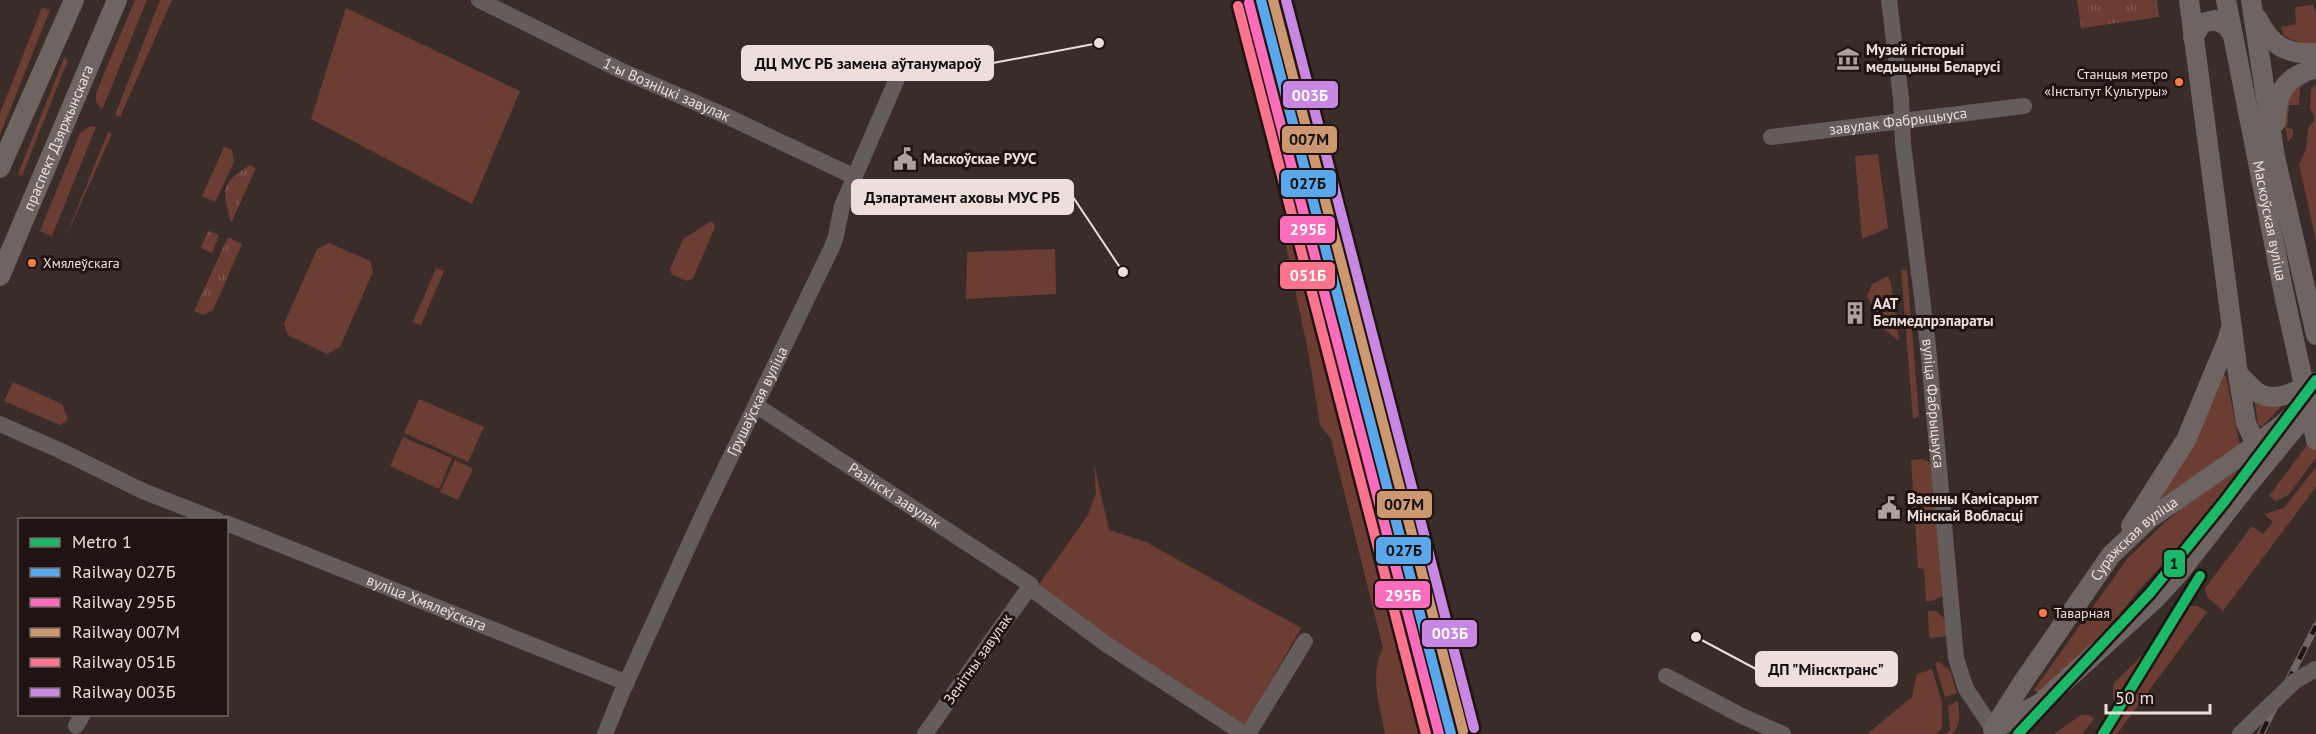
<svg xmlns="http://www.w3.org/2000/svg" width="2316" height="734" font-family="'PT Sans',sans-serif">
	<defs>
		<pattern id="park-tufts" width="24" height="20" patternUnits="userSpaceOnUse" patternTransform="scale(1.5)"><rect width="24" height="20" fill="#6c3e33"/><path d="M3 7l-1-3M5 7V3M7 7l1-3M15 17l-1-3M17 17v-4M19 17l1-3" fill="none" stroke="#815950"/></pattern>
	</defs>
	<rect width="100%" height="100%" fill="#3a2c29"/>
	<path fill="#6c3e33" d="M135 0H147L102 110 96 102V93Z
		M160 0H172L120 117 115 115Z
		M2313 5 2316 13V44H2302L2284 36 2281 27 2296 24 2295 7Z
		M42 7 50 10 0 135V113Z
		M346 8 520 91 472 204 311 119Z
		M64 58 68 60 22 176 18 174Z
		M2316 72 2300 88 2299 105H2289L2287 128 2293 129V136L2288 142 2283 115 2290 91Z
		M2316 84V240L2299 165 2306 149 2308 128 2314 121V115L2310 109 2311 89Z
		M90 126 96 127 52 236 40 231 80 133Z
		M108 132 112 134 64 241Z
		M224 147 232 150 234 162 215 202 202 196Z
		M1878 154 1888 228 1862 239 1855 156Z
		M1288 211 1302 217 1337 358 1398 648 1422 734H1385C1380 706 1369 674 1383 648L1331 439 1320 425 1309 356 1286 246 1284 230 1291 229Z
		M710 222H713L715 227 693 278 688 281 672 275 670 269 683 239Z
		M329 243 370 261 373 272 340 347 327 354 288 335 284 324 317 249Z
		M1055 249 1056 294 966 299 967 252Z
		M436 268 444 271 421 325 413 322Z
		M1901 270H1907L1919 416 1913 419Z
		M1888 276 1891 283 1899 341 1885 330 1867 296 1872 284Z
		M2223 375 2226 376 2240 446 2161 498 2198 435Z
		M13 382 62 404 68 420 60 425 4 401Z
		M2254 397 2286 401 2262 427 2258 424Z
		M419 399 484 427 468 462 404 433Z
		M2316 433V458L2288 495 2276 501 2269 496Z
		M403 437 452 458 439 489 390 466Z
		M1922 459 1928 461 1932 467 1942 596 1932 601H1926L1924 569 1918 568 1911 460Z
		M455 460 473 469 458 500 440 492Z
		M1094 464 1109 530 1146 542 1301 628 1244 728 1033 593 1088 515 1096 493Z
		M2316 467V487L2223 611 2208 598 2205 588 2252 526 2263 534 2273 522 2264 514 2284 508Z
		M2236 471 2240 474 2239 476 2190 535 2138 591 2110 627 2039 694 2034 690 2127 559 2164 523 2188 503Z
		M2188 606H2198L2207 612 2117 734H2107C2124 710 2109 703 2114 683L2174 624Z
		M1928 611H1935L1946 619V636L1931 638 1929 636Z
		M1939 662 1950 670 1957 693 1945 697 1935 663Z
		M1932 669 1942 703V728L1936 734H1867L1912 697 1917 674Z
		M1958 701C1959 715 1962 723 1952 734H1945L1950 730 1948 706Z
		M2081 715H2090L2094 719 2082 734H2054Z"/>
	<path fill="url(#park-tufts)" d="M2077 0H2157L2159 17 2081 28Z
		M250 165 256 168 231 223C223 189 219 185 250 165Z
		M208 231 219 235 212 253 201 248Z
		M228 237 242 244 213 310 203 315 194 311Z"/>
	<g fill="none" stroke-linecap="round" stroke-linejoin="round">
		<g stroke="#645d5c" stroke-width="16">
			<path id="s1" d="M479 0 620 70 724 115 855 177"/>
			<path id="s2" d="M1889 0 1901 98 1903 144 1928 346 1956 658 1966 689 1993 729"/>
			<path id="s3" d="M1771 137 2024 106"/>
			<path id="s4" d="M757 406 1031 585 925 734"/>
			<path d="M0 424 61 451 145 492 217 520"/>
			<path id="s5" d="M226 523 627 683"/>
			<path d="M1037 593 1106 644 1244 734"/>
			<path d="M1666 676 1742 716 1783 734"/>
			<path d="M76 726 83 714"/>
			<path id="s6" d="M605 734 622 692 704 512 832 247 836 236 842 206 902 67"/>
			<path d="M1248 734 1305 641"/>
		</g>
		<g stroke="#6e6563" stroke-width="20">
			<path d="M2189 0 2238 374 2246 423 2265 463"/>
			<path id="s7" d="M2226 0 2285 299"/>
			<path d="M2251 0 2275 157 2316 335"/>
			<path d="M2257 18C2271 45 2285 55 2316 53"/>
			<path d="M2193 37 2202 23 2215 20 2227 26 2232 34"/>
			<path d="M2276 122C2277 90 2285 77 2316 68"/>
			<path d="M0 168 74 0"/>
			<path id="s8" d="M0 276 117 0"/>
			<path d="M2238 374C2245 380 2252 390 2260 394 2277 403 2300 389 2316 382"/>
			<path d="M2131 526 2186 440 2227 341 2230 331"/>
			<path id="s9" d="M1993 729 2023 682 2111 555 2149 519 2233 461 2282 425 2299 410 2316 387"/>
			<path d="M1994 729 2042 702 2156 598 2179 573 2242 492 2303 418"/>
		</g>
		<g stroke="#716866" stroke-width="7">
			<path id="rail" d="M1252 0 1325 285 1445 734
				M2261 734 2316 626"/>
		</g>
		<use href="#rail" stroke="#201412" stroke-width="4.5" stroke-dasharray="14" stroke-linecap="butt"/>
		<path stroke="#645d5c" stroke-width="16" d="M2240 734 2295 681 2316 669"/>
		<path stroke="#6e6563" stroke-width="20" d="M2285 299 2316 440"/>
		<g stroke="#201412" stroke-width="15">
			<path id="rail-1" d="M1261 0 1451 734"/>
		</g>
		<g stroke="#201412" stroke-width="15">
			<path id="rail-2" d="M1249 3 1439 734"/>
		</g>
		<g stroke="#201412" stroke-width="15">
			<path id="rail-3" d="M1273 0 1463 731"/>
		</g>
		<g stroke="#201412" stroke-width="15">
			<path id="rail-4" d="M1238 6 1426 734"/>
		</g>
		<g stroke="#201412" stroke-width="15">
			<path id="rail-5" d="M1286 0 1474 728"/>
		</g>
		<use href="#rail-1" stroke="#5aa8eb" stroke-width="10"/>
		<use href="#rail-2" stroke="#fb6dba" stroke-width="10"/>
		<use href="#rail-3" stroke="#cd976f" stroke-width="10"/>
		<use href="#rail-4" stroke="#fc738d" stroke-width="10"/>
		<use href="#rail-5" stroke="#c787e3" stroke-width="10"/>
		<g stroke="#201412" stroke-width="15">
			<path id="metro-1" d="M2018 734 2150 593 2224 502 2316 380
				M2103 734 2200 576"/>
		</g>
		<use href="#metro-1" stroke="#1ab867" stroke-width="10"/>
	</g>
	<defs>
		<g id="museum-bare" transform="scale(1.8)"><path d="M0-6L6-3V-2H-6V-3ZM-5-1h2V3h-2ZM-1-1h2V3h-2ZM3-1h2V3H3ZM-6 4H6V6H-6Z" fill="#afa09b" stroke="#201412" stroke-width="2.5" paint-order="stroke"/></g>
		<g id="civic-bare" transform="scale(1.8)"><path d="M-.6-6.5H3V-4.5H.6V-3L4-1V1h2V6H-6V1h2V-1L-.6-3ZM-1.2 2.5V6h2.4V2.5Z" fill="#afa09b" stroke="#201412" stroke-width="2.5" paint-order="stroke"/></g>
		<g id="building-bare" transform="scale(1.8)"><path d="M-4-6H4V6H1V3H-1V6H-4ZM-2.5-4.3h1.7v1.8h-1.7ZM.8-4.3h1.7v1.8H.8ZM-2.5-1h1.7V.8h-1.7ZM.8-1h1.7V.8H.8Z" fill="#afa09b" stroke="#201412" stroke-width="2.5" paint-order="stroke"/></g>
	</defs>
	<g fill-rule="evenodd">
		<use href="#museum-bare" x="1848" y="59"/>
		<use href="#civic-bare" x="905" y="159"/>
		<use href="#building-bare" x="1855" y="313"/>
		<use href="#civic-bare" x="1889" y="508"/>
	</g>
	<g fill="#f77d43" stroke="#201412" stroke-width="2">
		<circle cx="2179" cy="82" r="5"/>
		<circle cx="32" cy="263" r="5"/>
		<circle cx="2043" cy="613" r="5"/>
	</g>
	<g text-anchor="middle" stroke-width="6" stroke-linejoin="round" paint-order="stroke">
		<g font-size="14" fill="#eeded9" stroke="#201412" text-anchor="start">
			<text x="2168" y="79" text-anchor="end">Станцыя метро<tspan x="2168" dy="17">«Інстытут Культуры»</tspan></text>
			<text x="43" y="268">Хмялеўскага</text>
			<text x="2054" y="618">Таварная</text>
		</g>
		<g font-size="15" font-weight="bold" fill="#eeded9" stroke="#201412" text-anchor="start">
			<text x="1866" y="55">Музей гісторыі<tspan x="1866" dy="17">медыцыны Беларусі</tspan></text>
			<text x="923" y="164">Маскоўскае РУУС</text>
			<text x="1873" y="309">ААТ<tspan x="1873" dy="17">Белмедпрэпараты</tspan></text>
			<text x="1907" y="504">Ваенны Камісарыят<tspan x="1907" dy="17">Мінскай Вобласці</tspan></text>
		</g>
		<g font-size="15" fill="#eeded9" stroke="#201412">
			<text dy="5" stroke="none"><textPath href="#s1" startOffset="208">1-ы Возніцкі завулак</textPath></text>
			<text dy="5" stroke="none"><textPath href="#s3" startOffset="128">завулак Фабрыцыуса</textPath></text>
			<text dy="5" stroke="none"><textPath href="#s8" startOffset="150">праспект Дзяржынскага</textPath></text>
			<text dy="5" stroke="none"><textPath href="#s7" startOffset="225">Маскоўская вуліца</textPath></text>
			<text dy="5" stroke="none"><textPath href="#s6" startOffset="366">Грушаўская вуліца</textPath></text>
			<text dy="5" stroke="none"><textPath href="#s2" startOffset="406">вуліца Фабрыцыуса</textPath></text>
			<text dy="5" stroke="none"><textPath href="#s4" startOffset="164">Разінскі завулак</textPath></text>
			<text dy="5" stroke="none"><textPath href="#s9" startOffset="238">Суражская вуліца</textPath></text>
			<text dy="5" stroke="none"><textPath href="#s5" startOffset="216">вуліца Хмялеўскага</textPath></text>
			<text transform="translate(978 659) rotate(-55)" y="5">Зенітны завулак</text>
		</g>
	</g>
	<path fill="none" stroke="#eeded9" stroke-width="2" d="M1099 43L993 63M1123 272L1073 197M1696 637L1756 669"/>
	<g fill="#eeded9" stroke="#201412" stroke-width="2">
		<circle cx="1099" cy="43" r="6"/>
		<circle cx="1123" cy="272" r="6"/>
		<circle cx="1696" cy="637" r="6"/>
	</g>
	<g fill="#eeded9" stroke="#eeded9" stroke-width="2">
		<rect x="742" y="46" width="251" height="34" rx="6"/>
		<rect x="852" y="180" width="221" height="34" rx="6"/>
		<rect x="1756" y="652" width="141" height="34" rx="6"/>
	</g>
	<g font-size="16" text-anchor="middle" font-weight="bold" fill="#111">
		<text x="868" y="69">ДЦ МУС РБ замена аўтанумароў</text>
		<text x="962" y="203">Дэпартамент аховы МУС РБ</text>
		<text x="1826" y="675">ДП "Мінсктранс"</text>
	</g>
	<g stroke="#201412" stroke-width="2">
		<rect x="1282" y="80" width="57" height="29" rx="6" fill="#c787e3"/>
		<rect x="1281" y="125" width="57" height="29" rx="6" fill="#cd976f"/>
		<rect x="1280" y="169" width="57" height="29" rx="6" fill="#5aa8eb"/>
		<rect x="1279" y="215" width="57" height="29" rx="6" fill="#fb6dba"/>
		<rect x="1279" y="261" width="57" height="29" rx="6" fill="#fc738d"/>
		<rect x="1376" y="490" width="57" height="29" rx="6" fill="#cd976f"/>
		<rect x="1375" y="536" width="57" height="29" rx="6" fill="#5aa8eb"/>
		<rect x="2163" y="549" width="23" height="29" rx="6" fill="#1ab867"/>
		<rect x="1374" y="580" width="57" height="29" rx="6" fill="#fb6dba"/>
		<rect x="1421" y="619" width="57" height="29" rx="6" fill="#c787e3"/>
	</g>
	<g font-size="16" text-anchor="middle" font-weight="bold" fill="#fff">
		<text x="1310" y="101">003Б</text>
		<text x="1308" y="235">295Б</text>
		<text x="1308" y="281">051Б</text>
		<text x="1403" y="601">295Б</text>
		<text x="1450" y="639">003Б</text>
	</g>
	<g font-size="16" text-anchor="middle" font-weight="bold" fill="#111">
		<text x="1309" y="145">007М</text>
		<text x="1308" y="189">027Б</text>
		<text x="1404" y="510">007М</text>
		<text x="1404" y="556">027Б</text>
		<text x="2174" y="569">1</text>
	</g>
	<rect x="18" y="518" width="210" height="198" fill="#201412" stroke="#726562" stroke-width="1.5"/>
	<rect x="30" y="538" width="30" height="9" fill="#1ab867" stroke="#726562" stroke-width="1.5"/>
	<text x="72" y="548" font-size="18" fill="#eeded9">Metro 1</text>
	<rect x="30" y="568" width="30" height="9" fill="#5aa8eb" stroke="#726562" stroke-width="1.5"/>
	<text x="72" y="578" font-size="18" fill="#eeded9">Railway 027Б</text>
	<rect x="30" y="598" width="30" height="9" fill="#fb6dba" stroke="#726562" stroke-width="1.5"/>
	<text x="72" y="608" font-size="18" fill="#eeded9">Railway 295Б</text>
	<rect x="30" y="628" width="30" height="9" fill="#cd976f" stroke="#726562" stroke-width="1.5"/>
	<text x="72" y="638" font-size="18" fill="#eeded9">Railway 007М</text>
	<rect x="30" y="658" width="30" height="9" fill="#fc738d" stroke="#726562" stroke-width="1.5"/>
	<text x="72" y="668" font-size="18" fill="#eeded9">Railway 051Б</text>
	<rect x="30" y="688" width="30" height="9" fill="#c787e3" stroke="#726562" stroke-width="1.5"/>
	<text x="72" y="698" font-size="18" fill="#eeded9">Railway 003Б</text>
	<path d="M2106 704v9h104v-9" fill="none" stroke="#eeded9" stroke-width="3"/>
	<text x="2115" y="704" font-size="18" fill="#eeded9" stroke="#201412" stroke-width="4.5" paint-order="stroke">50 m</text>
</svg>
